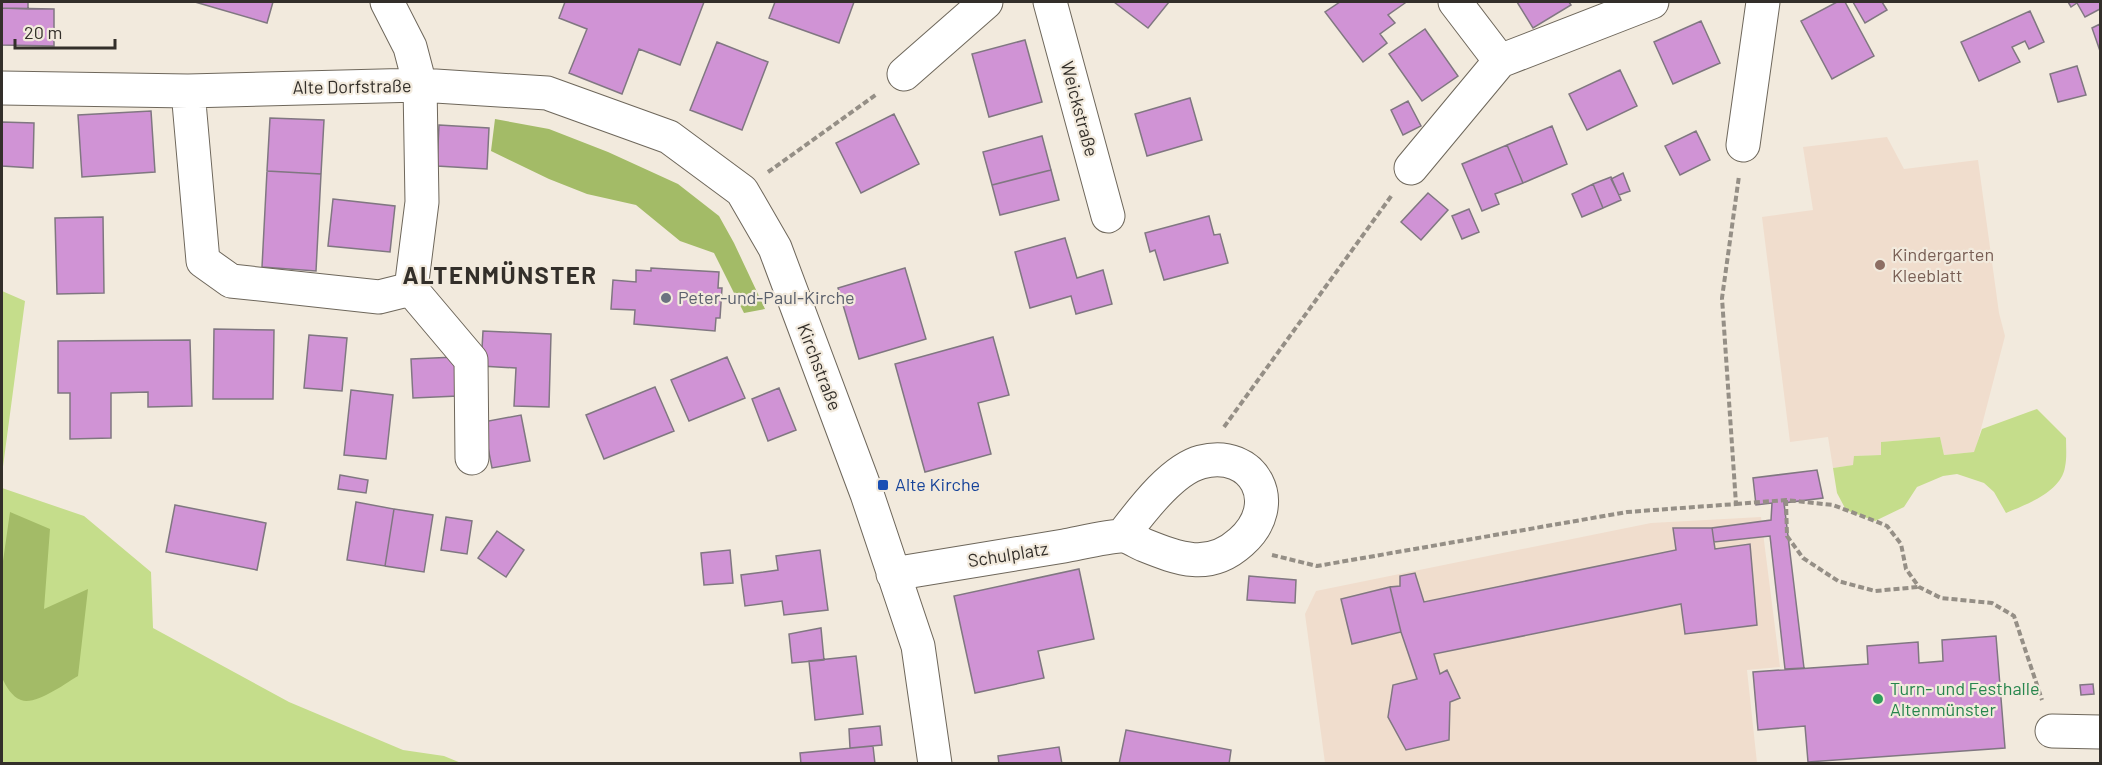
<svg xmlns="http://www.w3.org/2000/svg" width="2102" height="765" font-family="Barlow,sans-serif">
	<rect width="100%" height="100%" fill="#f2eadd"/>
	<path fill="#f0ddcd" d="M1887 137 1904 169 1978 160 1999 313 2005 336 1975 452 1944 455 1940 437 1881 442 1882 455 1854 456V465L1833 468 1828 437 1790 442 1762 217 1813 210 1803 147Z
		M1761 517 1780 667 1747 670 1757 763H1325L1305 614 1316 591 1651 523Z"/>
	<path fill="#c5dd8b" d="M2 291 25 301 2 474Z
		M2037 409 2066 438C2066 447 2067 458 2065 467 2061 492 2027 504 2006 513L1994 492 1984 483 1957 474 1943 476 1917 487 1904 507 1875 521 1846 510 1837 493 1833 468 1853 465 1854 456 1881 455V442L1940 437 1944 455 1974 452 1982 429Z
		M2 488 84 516 151 572 153 628 289 702 403 750 444 756 461 763 2 764Z"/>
	<path fill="#a3bb67" d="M495 119 549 129 608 152 678 184 719 216 734 243 765 309 744 313 714 253 680 241 636 205 587 194 549 179 491 151Z
		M10 512 50 529 44 609 88 589 78 676C66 683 35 706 21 700 12 697 6 686 2 678V568Z"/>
	<path fill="#d093d5" stroke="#807781" stroke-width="1.5" d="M2 2H28V9L2 8Z
		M195 2H273L267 23Z
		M565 2H704L680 65 639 49 622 94 569 73 587 29 559 18Z
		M775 2H854L839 43 769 18Z
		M1114 2H1169L1148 28Z
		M1340 2H1404L1405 3 1388 15 1395 23 1380 34 1387 43 1363 62 1325 12Z
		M1517 2H1569L1571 5 1533 28Z
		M1837 2H1845L1874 56 1832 79 1801 21Z
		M1853 2H1882L1887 10 1865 23Z
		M2068 2H2100V9L2085 17 2077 3 2071 7Z
		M2 8 54 9V46L2 45Z
		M2030 11 2044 42 2029 49 2025 41 2012 47 2020 62 1979 81 1961 42Z
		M1701 21 1720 63 1673 84 1654 42Z
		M2100 24V51L2092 28Z
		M1425 29 1458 76 1422 101 1389 54Z
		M1025 40 1042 102 989 117 972 54Z
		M717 42 768 62 742 130 690 110Z
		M2077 66 2086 95 2058 102 2050 74Z
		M1620 70 1637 106 1587 130 1569 94Z
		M1190 98 1202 140 1147 156 1135 114Z
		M1408 101 1421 126 1403 135 1391 110Z
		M151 111 155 172 82 177 78 115Z
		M894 114 919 164 861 193 836 143Z
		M270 118 324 120 321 174 267 171Z
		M2 122 34 123 33 168 2 166Z
		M439 125 489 128 487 169 437 166Z
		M1552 126 1567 164 1523 183 1507 145Z
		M1696 131 1710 160 1680 175 1665 146Z
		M1042 136 1051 170 992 185 983 152Z
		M1507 145 1523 183 1495 194 1499 204 1482 211 1462 164Z
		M1051 170 1059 200 1000 215 992 185Z
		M267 171 321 174 316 271 262 267Z
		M1623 173 1630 191 1619 195 1611 179Z
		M1611 177 1621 200 1603 208 1593 184Z
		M1593 184 1603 208 1582 217 1572 194Z
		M1428 193 1448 210 1421 240 1401 222Z
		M333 199 395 206 390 252 328 246Z
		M1469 209 1479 232 1462 239 1452 216Z
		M1209 216 1214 235 1220 234 1228 263 1164 280 1155 250 1150 252 1145 233Z
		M103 217 104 293 57 294 55 218Z
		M1065 238 1077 278 1103 270 1112 304 1076 314 1071 296 1030 308 1015 252Z
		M651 268 719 272 718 288H722L720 318H716L715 331 634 324 635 310 611 309 613 280 636 282V270L651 271Z
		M905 268 926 339 859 359 838 288Z
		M214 329 274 330 273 399H213Z
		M483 331 551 334 549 407 514 406 516 368 481 366Z
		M309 335 347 338 342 391 304 388Z
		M993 337 1009 395 978 403 991 454 925 472 895 364Z
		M190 340 192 406 148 407V392L111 393V438L70 439V393H58V341Z
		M456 357 458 396 413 398 411 359Z
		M727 357 745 398 689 421 671 380Z
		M655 387 674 431 604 459 586 415Z
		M779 388 796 430 768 441 752 399Z
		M351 390 393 395 386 459 344 455Z
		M521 415 530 461 492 468 483 422Z
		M1817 470 1823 498 1784 503 1804 668 1785 669 1770 536 1714 542 1712 528 1771 520 1772 503 1756 505 1753 478Z
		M340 475 368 480 366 493 338 489Z
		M356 502 394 509 385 566 347 560Z
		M175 505 266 523 257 570 166 552Z
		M394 509 433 515 424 572 385 566Z
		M446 517 472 521 467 554 441 550Z
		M1673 528H1712L1715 549 1750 544 1757 625 1685 634 1681 604 1434 654 1440 674 1447 670 1460 698 1450 702 1449 740 1406 750 1388 717 1393 685 1417 679 1401 632 1390 587 1400 586V576L1415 573 1424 602 1676 550Z
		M497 531 524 550 506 577 478 558Z
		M730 550 733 583 704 585 701 553Z
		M820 550 828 610 784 615 782 601 745 606 741 575 778 570 776 556Z
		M1079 569 1094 639 1038 651 1044 678 975 693 954 596Z
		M1249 576 1296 580 1295 603 1247 600Z
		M1390 587 1401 632 1352 644 1341 599Z
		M821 628 824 660 792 663 789 634Z
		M1996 636 2005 748 1808 762 1805 726 1758 730 1753 672 1868 664 1867 646 1918 642 1919 663 1943 661 1942 640Z
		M856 656 863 714 815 720 809 661Z
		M2093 684 2094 694 2081 695 2080 685Z
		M880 726 882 745 850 748 849 729Z
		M1126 730 1231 750 1229 764H1119Z
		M873 746 875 764H801L800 753Z
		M1059 747 1062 764H999L998 756Z"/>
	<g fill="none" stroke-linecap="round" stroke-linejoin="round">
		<g stroke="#6e675b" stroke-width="35">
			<path id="minor" d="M1050 2 1108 216
				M1455 2 1500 61
				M904 74 986 2
				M2 88 188 91 420 85 547 93 669 137 742 191 775 248 867 494 918 646 935 764
				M188 91 203 261 231 281 379 297 411 289 422 202 420 85 410 47 387 2
				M1743 145 1763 2
				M1411 168 1500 61 1652 2
				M411 289 471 360 472 458
				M893 574C950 565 1007 555 1064 546 1076 544 1113 535 1123 536 1130 537 1137 542 1144 545 1179 559 1209 571 1241 542 1284 504 1254 448 1201 462 1171 470 1140 513 1122 536
				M2052 731 2100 732"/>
		</g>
		<path stroke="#958f86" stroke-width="4" stroke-dasharray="6 3" stroke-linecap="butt" d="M768 172 877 94
			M1224 427 1392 195
			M1786 500 1787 536 1803 558 1838 581 1875 591 1918 587
			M1736 504 1786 500 1833 505 1875 521 1887 526 1901 544 1906 569 1919 587 1941 598 1992 603 2014 616 2042 700
			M1272 555 1317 566 1627 512 1736 504 1722 298 1739 176"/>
		<use href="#minor" stroke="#fff" stroke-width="33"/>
	</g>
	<circle fill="#8d6e63" stroke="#f2eadd" stroke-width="2" cx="1880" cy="265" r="6"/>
	<circle fill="#6b7280" stroke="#f2eadd" stroke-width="2" cx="666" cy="298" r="6"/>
	<rect fill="#1a4fb4" stroke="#f2eadd" stroke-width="2" x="877" y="479" width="12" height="12" rx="3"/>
	<circle fill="#2e9e5b" stroke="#f2eadd" stroke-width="2" cx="1878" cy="699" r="6"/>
	<g text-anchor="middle" stroke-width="4.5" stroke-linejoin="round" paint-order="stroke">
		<g font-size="18" fill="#332f2a" stroke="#f2eadd">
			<text transform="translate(352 87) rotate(-1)" y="6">Alte Dorfstraße</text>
			<text transform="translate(1079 109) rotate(75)" y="6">Weickstraße</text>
			<text transform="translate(819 367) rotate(69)" y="6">Kirchstraße</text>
			<text transform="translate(1008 555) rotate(-9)" y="6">Schulplatz</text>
		</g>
		<g font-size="18" fill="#785e54" stroke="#f2eadd" text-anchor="start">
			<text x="1892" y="261">Kindergarten<tspan x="1892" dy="21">Kleeblatt</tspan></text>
		</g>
		<g font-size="18" fill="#5b616d" stroke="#f2eadd" text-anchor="start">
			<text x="678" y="304">Peter-und-Paul-Kirche</text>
		</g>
		<g font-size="18" fill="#164399" stroke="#f2eadd" text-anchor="start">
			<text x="895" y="491">Alte Kirche</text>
		</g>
		<g font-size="18" fill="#27864d" stroke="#f2eadd" text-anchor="start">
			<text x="1890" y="695">Turn- und Festhalle<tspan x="1890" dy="21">Altenmünster</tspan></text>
		</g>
		<g font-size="24" font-weight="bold" letter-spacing="1.5" fill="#332f2a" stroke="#f2eadd">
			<text x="500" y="284">ALTENMÜNSTER</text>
		</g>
	</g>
	<rect width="2102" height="765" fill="none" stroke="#332f2a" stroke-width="6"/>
	<path d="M15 39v9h100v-9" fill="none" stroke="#332f2a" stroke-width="3"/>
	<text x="24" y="39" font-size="18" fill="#332f2a" stroke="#f2eadd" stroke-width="4.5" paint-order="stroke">20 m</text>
</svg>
